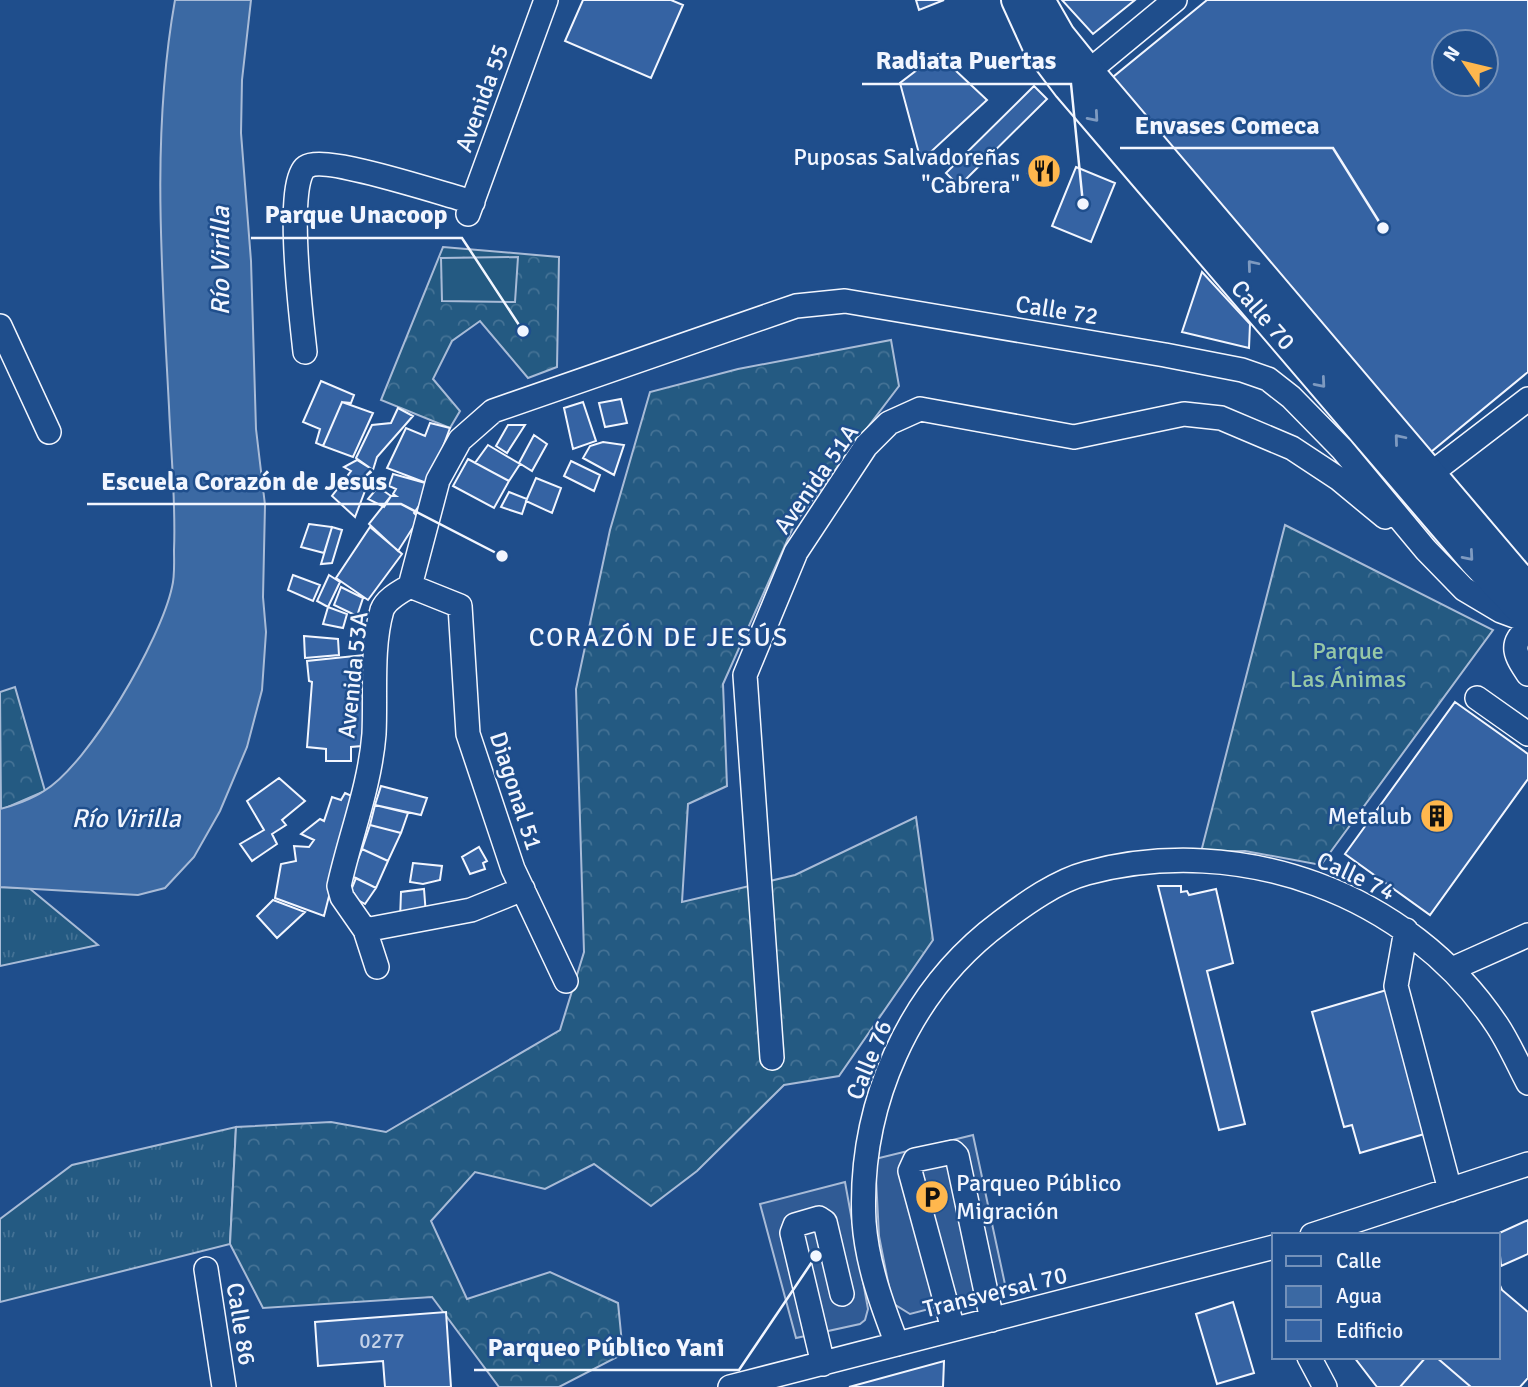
<svg xmlns="http://www.w3.org/2000/svg" width="1528" height="1387" font-family="Signika,sans-serif">
	<defs>
		<pattern id="grass-tufts" width="24" height="20" patternUnits="userSpaceOnUse" patternTransform="scale(1.75)"><rect width="24" height="20" fill="#245a82"/><path d="M3 7l-1-3M5 7V3M7 7l1-3M15 17l-1-3M17 17v-4M19 17l1-3" fill="none" stroke="#447295"/></pattern>
		<pattern id="forest-crowns" width="20" height="18" patternUnits="userSpaceOnUse" patternTransform="scale(1.75)"><rect width="20" height="18" fill="#245a82"/><path d="M2 6a3 3 0 1 1 6 0M12 15a3 3 0 1 1 6 0" fill="none" stroke="#447295"/></pattern>
	</defs>
	<rect width="100%" height="100%" fill="#1f4e8c"/>
	<path fill="url(#grass-tufts)" stroke="#a8bbd7" stroke-width="2" d="M0 887 29 888 98 945 0 966Z
		M236 1127 230 1244 0 1302V1219L72 1165Z"/>
	<path fill="url(#forest-crowns)" stroke="#a8bbd7" stroke-width="2" d="M443 247 559 257 557 367 528 378 480 321 452 341 433 379 460 411 450 428 381 400Z
		M891 340 899 386 795 523 723 684 727 786 688 804 682 902 795 875 916 817 933 940 839 1076 784 1085 697 1171 651 1206 594 1164 545 1189 475 1172 431 1221 467 1299 550 1272 618 1303 623 1354 559 1387H499L432 1297 263 1308 230 1244 236 1127 331 1122 386 1132 560 1030 584 952 576 689 610 530 650 392 738 369Z
		M1285 525 1493 630 1321 865 1245 851 1201 852Z
		M15 687 45 791 1 810 0 692Z"/>
	<path fill="#245a82" stroke="#a8bbd7" stroke-width="2" d="M518 257 515 302 442 301 441 258Z"/>
	<path fill="#305b95" stroke="#a8bbd7" stroke-width="2" d="M973 1135 1006 1289 910 1314 894 1304 889 1287 879 1236 875 1159Z
		M845 1182 868 1309 865 1320 860 1324 796 1338 760 1204Z"/>
	<path fill="#3b69a3" stroke="#a8bbd7" stroke-width="2" d="M175 0H251L242 80 241 133 251 261 256 429 265 505 263 597 266 632 262 690 247 747 220 811 194 857 165 888 138 895 0 887V809C13 806 32 799 44 791 89 764 161 639 172 587 175 576 174 562 174 550 176 502 171 455 169 407 162 272 151 134 175 0Z"/>
	<path fill="#3563a3" stroke="#f2f6ff" stroke-width="2" fill-rule="evenodd" d="M583 0H671L683 5 651 78 565 41Z
		M916 0H944L919 10Z
		M1062 0H1135L1093 34Z
		M1207 0H1528V372L1426 456 1113 77ZM1444 42H1486V84H1444Z
		M938 54 987 100 921 161 900 83Z
		M1034 86 1047 99 959 186 946 173Z
		M1039 156 1059 168 1048 186 1028 173Z
		M1076 167 1115 183 1091 242 1052 226Z
		M1202 272 1250 324 1249 348 1182 332Z
		M321 381 354 395 351 403 342 402 323 446 316 443 320 429 303 422Z
		M621 399 627 423 605 427 599 403Z
		M342 402 373 413 353 457 323 446Z
		M583 402 596 441 573 449 564 408Z
		M398 408 413 416 377 457 373 470 356 458 372 425 391 423Z
		M430 423 450 428 429 484 387 468 406 428 425 436Z
		M508 425H525L507 453 496 446Z
		M534 435 547 444 532 471 519 463Z
		M603 442 624 445 614 475 583 458 590 446Z
		M488 445 520 464 509 481 475 463Z
		M468 459 509 481 494 508 453 486Z
		M357 460 373 470 355 517 332 496 351 471 344 467Z
		M571 461 600 475 594 491 564 476Z
		M393 474 429 484 424 505 419 506 414 513 419 518 398 551 369 524 391 496H396L393 494 396 489 389 486Z
		M536 478 561 488 552 513 526 501Z
		M378 487 391 496 384 507 368 499Z
		M509 492 527 499 522 514 501 507Z
		M309 524 332 527 324 553 301 547Z
		M332 527 342 530 332 563 321 564Z
		M370 527 402 554 368 600 336 578Z
		M293 575 320 585 313 601 288 590Z
		M329 575 340 582 328 607 317 601Z
		M341 587 363 598 357 616 334 605Z
		M328 607 347 614 343 628 323 624Z
		M304 636 338 639 339 655 305 658Z
		M364 655 368 678 362 746 351 747V761H326V749L307 747 312 682 309 681 307 661Z
		M1455 702 1528 754V779L1430 915 1345 854Z
		M279 778 305 801 282 820 286 825 272 834 277 844 252 861 240 844 264 830 247 801Z
		M381 786 427 798 421 815 375 805Z
		M345 793 354 797 324 916 275 898 281 864 296 861 294 846 309 847 314 840 301 834 320 819 324 821 332 797 341 800Z
		M375 805 408 813 401 833 370 825Z
		M370 825 401 833 388 861 362 849Z
		M479 847 487 861 483 863 485 869 470 874 462 857Z
		M362 849 388 861 376 888 351 876Z
		M413 863 442 866 440 880 423 884 410 882Z
		M356 878 376 888 365 904 349 895Z
		M1158 886H1181V892L1187 891 1189 895 1216 889 1233 963 1207 971 1245 1124 1219 1130Z
		M424 889 426 915 400 920 401 892Z
		M273 900 305 912 277 938 257 916Z
		M1390 989 1431 1132 1360 1153 1352 1125 1344 1127 1312 1012Z
		M1528 1220V1254L1501 1266 1498 1235H1495Z
		M1498 1281 1502 1290 1528 1312V1378L1520 1387H1471L1436 1357H1498Z
		M1233 1302 1254 1373 1217 1384 1196 1314Z
		M446 1312 451 1387H385L383 1361 318 1366 315 1322Z
		M1354 1357H1426L1400 1387H1377Z
		M1426 1357H1436L1471 1387H1400Z
		M944 1361 943 1387H849Z"/>
	<g fill="none" stroke-linecap="round" stroke-linejoin="round">
		<g stroke="#f2f6ff" stroke-width="26">
			<path id="minor" d="M1089 71 1175 0
				M468 214 546 0
				M0 326 49 432
				M305 352C302 323 284 182 306 167 325 154 445 195 473 202
				M1429 475 1528 399
				M410 586 460 606 468 734 513 869 566 981
				M1528 629C1508 644 1516 656 1528 674
				M1477 698 1528 734
				M365 930 471 910 523 889
				M1406 930 1396 986 1450 1190
				M377 967 365 930 342 897 339 886C350 836 370 786 374 734 376 695 371 648 382 610 386 599 400 592 410 586L438 480 460 440 493 411 796 306 845 301 1165 355 1242 370 1268 379 1291 397 1342 449 1426 550 1464 589 1501 611 1528 621
				M1452 969 1528 935
				M772 1058 745 675 796 552 866 446 889 423 920 409 1074 437 1184 414 1221 418 1292 448 1339 479 1385 517
				M1312 1235 1528 1164
				M206 1269 224 1387
				M953 1329 910 1171 915 1160 953 1152 957 1156 992 1320
				M897 1344C882 1305 867 1264 864 1222 858 1106 908 991 1001 922 1026 903 1057 881 1087 873 1240 832 1409 893 1497 1025 1509 1043 1518 1064 1528 1083
				M1309 1357 1325 1387
				M823 1364 792 1233 795 1225 819 1218 825 1222 842 1294
				M730 1387 1274 1247"/>
		</g>
		<g stroke="#f2f6ff" stroke-width="32">
			<path id="major" d="M1016 0 1037 46 1068 87 1473 560 1528 618
				M1040 0 1060 35 1089 71 1528 588"/>
		</g>
		<use href="#minor" stroke="#1f4e8c" stroke-width="23"/>
		<use href="#major" stroke="#1f4e8c" stroke-width="28"/>
	</g>
	<defs><path id="oneway-chevron" d="M-2-3.5L2.5 0L-2 3.5" fill="none" stroke-width="1.6" stroke-linecap="round" stroke-linejoin="round" transform="scale(1.75)"/></defs>
	<g stroke="#7e9ac0">
		<use href="#oneway-chevron" transform="translate(1094 117) rotate(49)"/>
		<use href="#oneway-chevron" transform="translate(1252 265) rotate(-130)"/>
		<use href="#oneway-chevron" transform="translate(1321 383) rotate(49)"/>
		<use href="#oneway-chevron" transform="translate(1399 439) rotate(-130)"/>
		<use href="#oneway-chevron" transform="translate(1469 556) rotate(49)"/>
	</g>
	<defs>
		<g id="restaurant-disc" transform="scale(1.75)"><circle r="9.5" fill="#ffb74d" stroke="#1f4e8c"/><path d="M-5-6h1v4h1v-4h1v4h1v-4h1v5L-1.5 .5V6h-2V.5L-5-1ZM5-6V6H3V1.5H1.5Q1.5-4 5-6Z" fill="#111"/></g>
		<g id="building-disc" transform="scale(1.75)"><circle r="9.5" fill="#ffb74d" stroke="#1f4e8c"/><path d="M-4-6H4V6H1V3H-1V6H-4ZM-2.5-4.3h1.7v1.8h-1.7ZM.8-4.3h1.7v1.8H.8ZM-2.5-1h1.7V.8h-1.7ZM.8-1h1.7V.8H.8Z" fill="#111"/></g>
		<g id="parking-disc" transform="scale(1.75)"><circle r="9.5" fill="#ffb74d" stroke="#1f4e8c"/><path d="M-3.5-5.5H1a3.5 3.5 0 0 1 0 7H-1V5.5H-3.5ZM-1-3.4V-.6H.8a1.4 1.4 0 0 0 0-2.8Z" fill="#111"/></g>
	</defs>
	<g fill-rule="evenodd">
		<use href="#restaurant-disc" x="1044" y="171"/>
		<use href="#building-disc" x="1437" y="816"/>
		<use href="#parking-disc" x="932" y="1197"/>
	</g>
	<g text-anchor="middle" stroke-width="5" stroke-linejoin="round" paint-order="stroke">
		<g font-size="21" fill="#c3d1e8">
			<text x="382" y="1348">0277</text>
		</g>
		<g font-size="24" fill="#f2f6ff" stroke="#1f4e8c">
			<text transform="translate(482 98) rotate(-70)" y="8">Avenida 55</text>
			<text transform="translate(1057 310) rotate(9)" y="8">Calle 72</text>
			<text transform="translate(1263 315) rotate(49)" y="8">Calle 70</text>
			<text transform="translate(816 479) rotate(-55)" y="8">Avenida 51A</text>
			<text transform="translate(353 675) rotate(-84)" y="8">Avenida 53A</text>
			<text transform="translate(516 791) rotate(72)" y="8">Diagonal 51</text>
			<text transform="translate(1356 876) rotate(25)" y="8">Calle 74</text>
			<text transform="translate(869 1060) rotate(-68)" y="8">Calle 76</text>
			<text transform="translate(995 1292) rotate(-14)" y="8">Transversal 70</text>
			<text transform="translate(241 1324) rotate(81)" y="8">Calle 86</text>
		</g>
		<g font-size="24" fill="#f2f6ff" stroke="#1f4e8c" text-anchor="end">
			<text x="1020" y="165">Puposas Salvadoreñas<tspan x="1020" dy="28">"Cabrera"</tspan></text>
			<text x="1412" y="824">Metalub</text>
			<text x="956" y="1191" text-anchor="start">Parqueo Público<tspan x="956" dy="28">Migración</tspan></text>
		</g>
		<g font-size="24" fill="#97c8a6" stroke="#1f4e8c">
			<text x="1348" y="659">Parque<tspan x="1348" dy="28">Las Ánimas</tspan></text>
		</g>
		<g font-size="26" font-style="italic" fill="#f2f6ff" stroke="#1f4e8c">
			<text transform="translate(220 261) rotate(-90)" y="9">Río Virilla</text>
			<text x="126" y="827">Río Virilla</text>
		</g>
		<g font-size="26" letter-spacing="2" fill="#f2f6ff" stroke="#1f4e8c">
			<text x="659" y="646">CORAZÓN DE JESÚS</text>
		</g>
	</g>
	<path fill="none" stroke="#f2f6ff" stroke-width="2.5" d="M1083 204L1071 84H862M1383 228L1333 148H1120M523 331L462 238H251M502 556L401 504H87M816 1256L739 1370H474"/>
	<g fill="#f2f6ff" stroke="#1f4e8c" stroke-width="2.5">
		<circle cx="1083" cy="204" r="7"/>
		<circle cx="1383" cy="228" r="7"/>
		<circle cx="523" cy="331" r="7"/>
		<circle cx="502" cy="556" r="7"/>
		<circle cx="816" cy="1256" r="7"/>
	</g>
	<g font-size="26" text-anchor="middle" font-weight="bold" fill="#f2f6ff" stroke="#1f4e8c" stroke-width="5" stroke-linejoin="round" paint-order="stroke">
		<text x="966" y="69">Radiata Puertas</text>
		<text x="1227" y="134">Envases Comeca</text>
		<text x="356" y="223">Parque Unacoop</text>
		<text x="244" y="490">Escuela Corazón de Jesús</text>
		<text x="606" y="1356">Parqueo Público Yani</text>
	</g>
	<rect x="1272" y="1233" width="228" height="126" fill="#1f4e8c" stroke="#7391ba" stroke-width="2"/>
	<rect x="1286" y="1256" width="35" height="10" fill="#1f4e8c" stroke="#7391ba" stroke-width="2"/>
	<text x="1336" y="1268" font-size="21" fill="#f2f6ff">Calle</text>
	<rect x="1286" y="1286" width="35" height="21" fill="#3b69a3" stroke="#7391ba" stroke-width="2"/>
	<text x="1336" y="1303" font-size="21" fill="#f2f6ff">Agua</text>
	<rect x="1286" y="1320" width="35" height="21" fill="#3563a3" stroke="#7391ba" stroke-width="2"/>
	<text x="1336" y="1338" font-size="21" fill="#f2f6ff">Edificio</text>
	<g transform="translate(1465 63) rotate(305)"><circle r="33" fill="#1f4e8c" stroke="#7391ba" stroke-width="2"/>
	<path d="M0-5L12 26L0 18L-12 26Z" fill="#ffb74d"/>
	<text y="-10" font-size="19" font-weight="bold" text-anchor="middle" fill="#f2f6ff">N</text>
	</g>
</svg>
